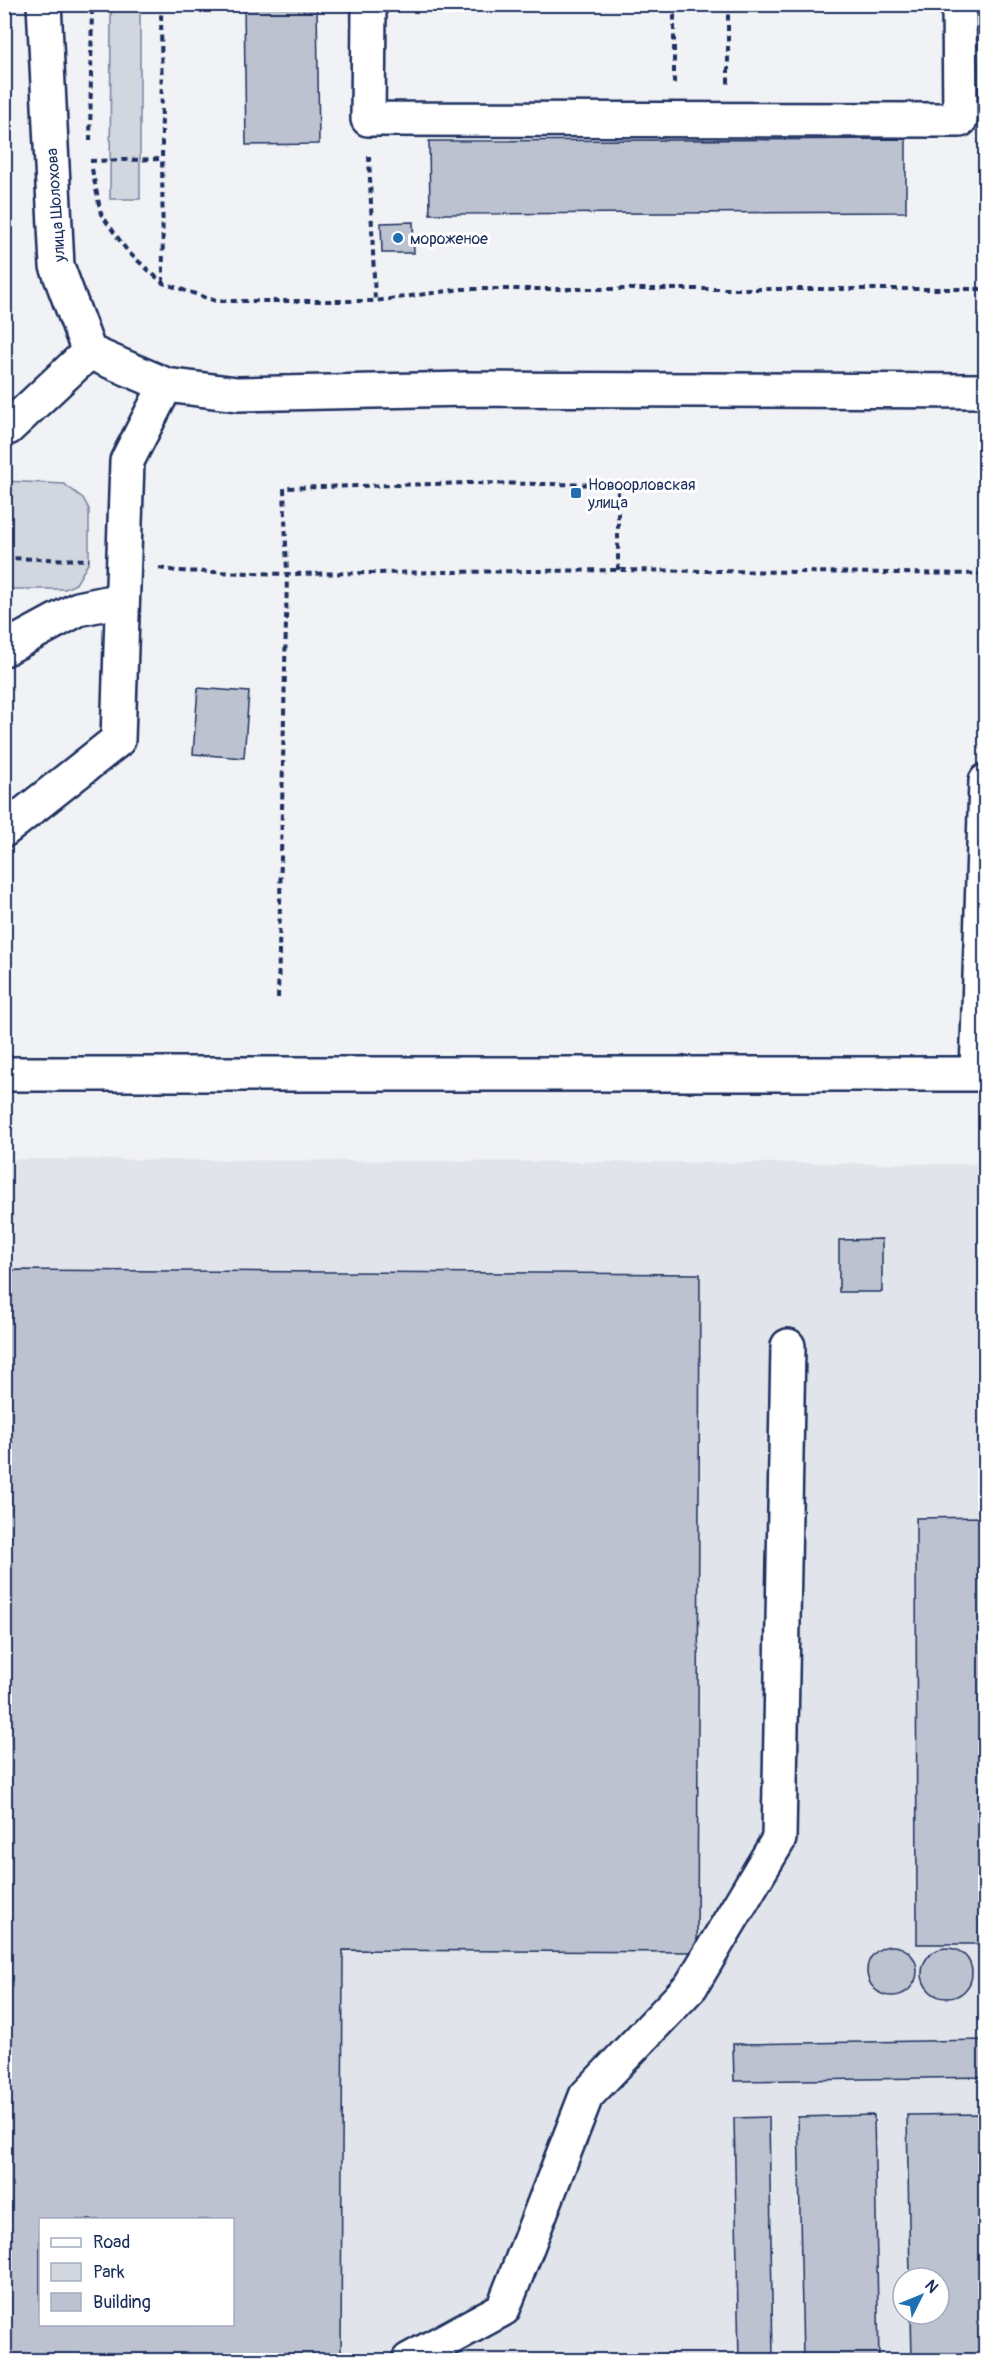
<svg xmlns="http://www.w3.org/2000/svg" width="990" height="2365" font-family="Pangolin,sans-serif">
	<rect width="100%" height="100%" fill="#f1f2f5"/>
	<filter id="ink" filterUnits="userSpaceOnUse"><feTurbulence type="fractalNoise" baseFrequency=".0167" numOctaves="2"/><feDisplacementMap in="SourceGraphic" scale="12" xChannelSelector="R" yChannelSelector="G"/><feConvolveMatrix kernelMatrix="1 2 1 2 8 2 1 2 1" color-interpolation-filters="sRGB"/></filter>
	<g filter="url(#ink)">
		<path fill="#e1e4ea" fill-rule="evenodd" d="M5 1159 985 1164V2360H5ZM40 2220H232V2324H40ZM903 2278H939V2314H903Z"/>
		<path fill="#d2d6df" stroke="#76829e" stroke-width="1.5" d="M111 5H140V199H110Z
			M5 481 64 484 83 498 89 509V562L76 584 65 589H5Z"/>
		<path fill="#bcc2d0" stroke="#1b2f5e" stroke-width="1.5" fill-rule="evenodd" d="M244 4H317L319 144 246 145Z
			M906 139V212L430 214 429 141Z
			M413 222 414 253H382L381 223Z
			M198 688 249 692 244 758 193 754Z
			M882 1239V1292H839V1240Z
			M4 1270 700 1274 697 1952 343 1950 341 2360H4ZM40 2220H232V2324H40Z
			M986 1517V1944H917L916 1518Z
			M867 1971a25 25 0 1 1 50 0a25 25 0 1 1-50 0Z
			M922 1973a25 25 0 1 1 50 0a25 25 0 1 1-50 0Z
			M986 1958V1989L979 1979 981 1961Z
			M986 2040V2077L734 2081 733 2044Z
			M983 2114 986 2360H912L911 2314H939V2278H910L907 2115Z
			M874 2115 879 2360H803L798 2117Z
			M769 2117 773 2360H739L734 2118Z"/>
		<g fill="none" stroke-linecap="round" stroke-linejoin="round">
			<g stroke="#1b2f5e" stroke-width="38">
				<path id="minor" d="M44 4 57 266 89 352 166 385 237 394 466 389 986 391
					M369 4 368 119 960 120 959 4
					M4 428H8L89 352
					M4 649 78 609 121 600
					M4 830 118 740 127 461 166 385
					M4 1074H986
					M977 1074 986 781
					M409 2360 503 2309 586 2096 691 1986 779 1839 788 1346"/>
			</g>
			<path stroke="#1b2f5e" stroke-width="4" stroke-dasharray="6 4.5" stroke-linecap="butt" d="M161 4 163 283
				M674 4V85
				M728 4V85
				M90 141 92 4
				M369 156 375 301
				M90 161 160 159
				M92 169 101 214 128 252 163 283 216 301H375L462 289H986
				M4 558 89 560
				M159 568 176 571 287 574 618 570 986 574
				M278 998 287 574 284 488 470 483 618 485V570"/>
			<use href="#minor" stroke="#fff" stroke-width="33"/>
		</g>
	</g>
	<g fill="#1f6fb2" stroke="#fff" stroke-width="2">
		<circle cx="398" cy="238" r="6"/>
		<rect x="570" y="487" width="12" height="12" rx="3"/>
	</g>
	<g text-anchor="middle" stroke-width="6" stroke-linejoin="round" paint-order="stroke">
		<g font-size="16" fill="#1b2f5e" stroke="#fff">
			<text transform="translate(55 205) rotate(-94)" y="6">улица Шолохова</text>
		</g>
		<g font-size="16" fill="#1b2f5e" stroke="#fff" text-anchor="start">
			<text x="410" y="244">мороженое</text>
			<text x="588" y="490">Новоорловская<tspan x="588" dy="18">улица</tspan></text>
		</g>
	</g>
	<rect width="990" height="2365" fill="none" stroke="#fff" stroke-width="24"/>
	<rect x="12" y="12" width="966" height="2341" fill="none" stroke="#1b2f5e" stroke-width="2" filter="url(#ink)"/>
	<rect x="39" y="2218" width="195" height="108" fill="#ffffff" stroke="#a4acbf" stroke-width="1.5"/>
	<rect x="51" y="2238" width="30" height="9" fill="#ffffff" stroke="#a4acbf" stroke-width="1.5"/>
	<text x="93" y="2248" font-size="18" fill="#1b2f5e">Road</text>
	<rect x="51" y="2263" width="30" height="18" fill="#d2d6df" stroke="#a4acbf" stroke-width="1.5"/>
	<text x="93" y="2278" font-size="18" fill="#1b2f5e">Park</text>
	<rect x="51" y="2293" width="30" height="18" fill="#bcc2d0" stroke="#a4acbf" stroke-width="1.5"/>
	<text x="93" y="2308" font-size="18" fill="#1b2f5e">Building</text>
	<g transform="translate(921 2296) rotate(47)"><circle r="28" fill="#ffffff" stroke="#a4acbf" stroke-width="1.5"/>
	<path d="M0-4.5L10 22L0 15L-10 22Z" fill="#1f6fb2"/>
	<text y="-9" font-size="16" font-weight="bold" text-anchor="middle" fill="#1b2f5e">N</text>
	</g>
</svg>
